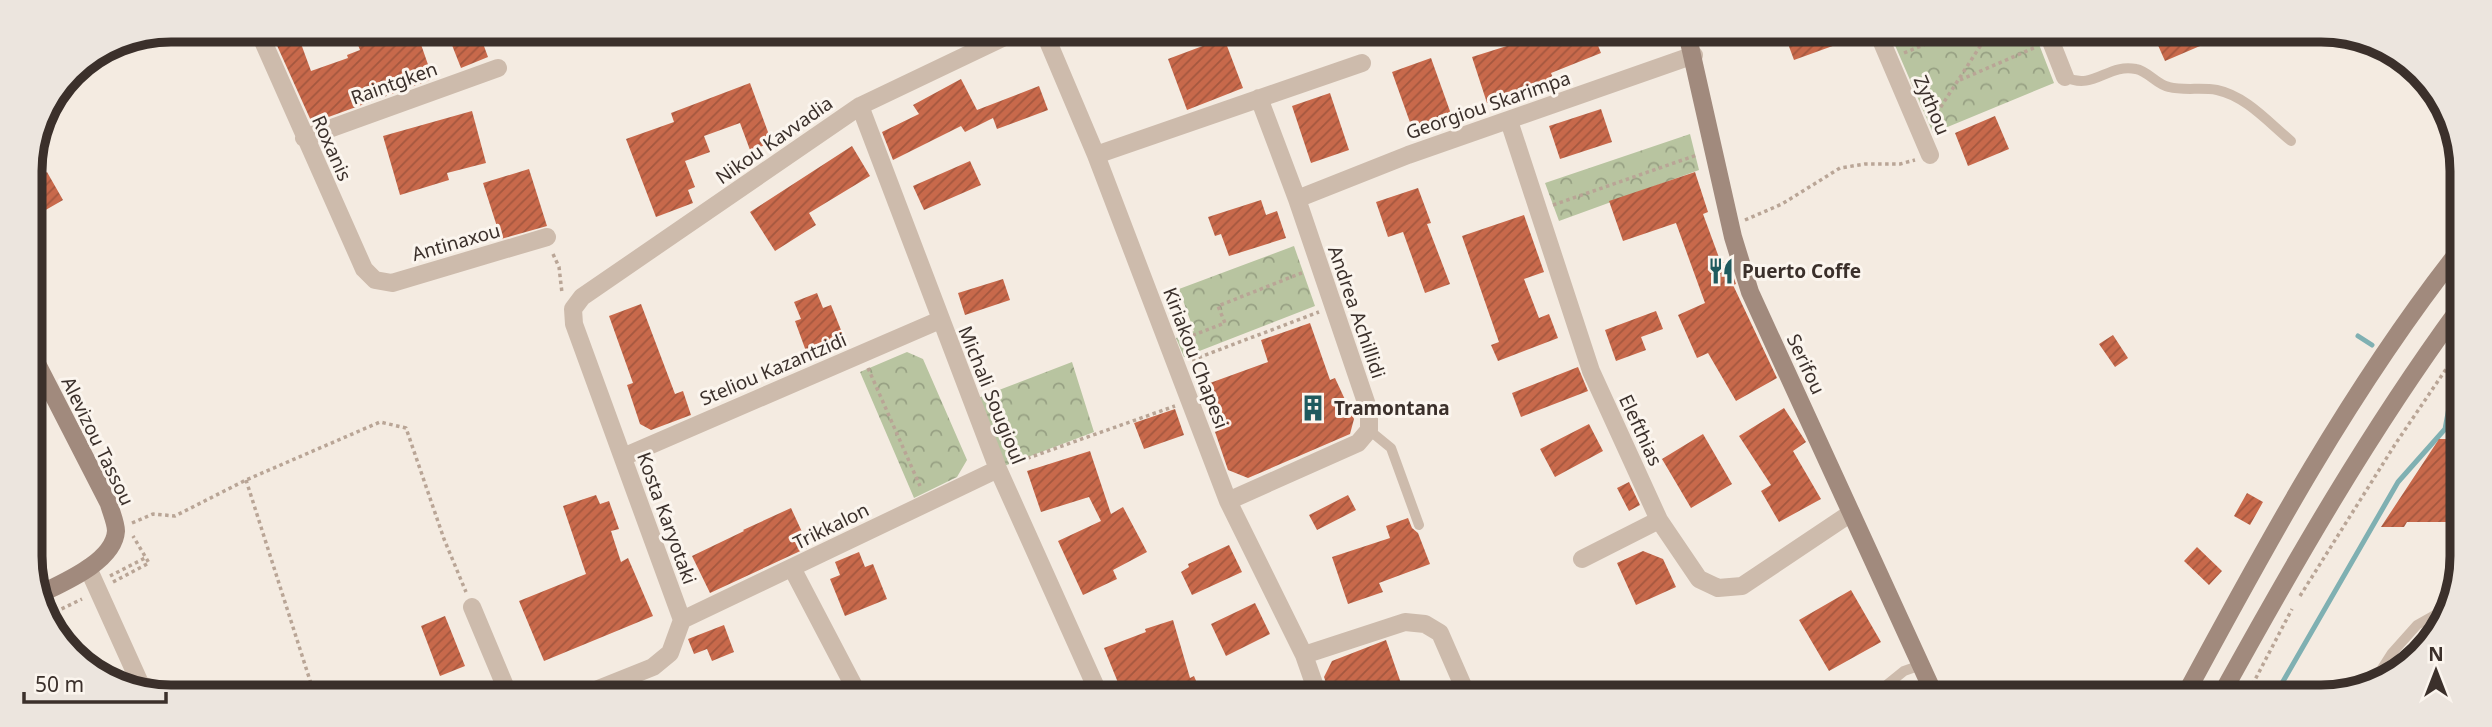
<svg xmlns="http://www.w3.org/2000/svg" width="2492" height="727" font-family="'Noto Sans',sans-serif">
	<defs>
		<pattern id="forest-crowns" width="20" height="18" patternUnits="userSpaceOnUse" patternTransform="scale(1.75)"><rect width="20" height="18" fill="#b8c4a0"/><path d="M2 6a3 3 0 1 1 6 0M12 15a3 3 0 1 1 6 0" fill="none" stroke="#97a083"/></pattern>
		<pattern id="building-hatch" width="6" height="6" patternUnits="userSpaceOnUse" patternTransform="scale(1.75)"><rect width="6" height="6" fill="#c8694b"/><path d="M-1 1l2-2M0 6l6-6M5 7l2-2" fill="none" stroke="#a4573f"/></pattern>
	</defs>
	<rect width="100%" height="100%" fill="#f4ebe1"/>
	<path fill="url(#forest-crowns)" d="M1917 34H2035L2054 83 1933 133 1894 43Z
		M1690 134 1699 170 1559 221 1545 183Z
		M1294 246 1315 306 1184 357 1176 338 1194 331 1179 289Z
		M907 352 923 359 967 460 957 477 914 498 860 372Z
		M1072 362 1094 432 1004 466 978 398Z"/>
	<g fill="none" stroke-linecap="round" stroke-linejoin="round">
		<path stroke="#7fb0b2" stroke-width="5" d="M2358 336 2372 345
			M2274 697 2398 482 2445 429 2452 392"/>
	</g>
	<path fill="url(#building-hatch)" d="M270 30H296L311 71 348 58 347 55 360 50 352 30H416L433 79 312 123Z
		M446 30H478L488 57 461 68Z
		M1505 33H1593L1601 53 1551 73 1553 78 1487 103 1472 57 1510 45Z
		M1784 33H1863V35L1794 60Z
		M2153 34H2228L2165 61Z
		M1224 38 1243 88 1187 110 1168 59Z
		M1431 58 1451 114 1412 128 1392 72Z
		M961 79 977 110 1039 86 1048 110 997 129 993 118 965 132 961 126 893 160 882 132 919 114 913 105Z
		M750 83 772 143 750 150 740 123 704 136 710 152 685 161 695 187 688 190 693 203 656 217 626 139 674 122 671 113Z
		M1330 93 1349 150 1311 163 1292 106Z
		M1601 109 1612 142 1560 159 1549 126Z
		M472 111 486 163 447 173 449 180 400 195 383 136Z
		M1995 116 2009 149 1968 166 1955 133Z
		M852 146 870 176 809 213 816 225 775 251 750 212Z
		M970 161 981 185 924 210 913 186Z
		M529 169 547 226 501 239 483 183Z
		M47 172 63 200 30 219V183Z
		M1695 172 1708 212 1703 214 1721 263 1728 261 1736 284 1733 285 1777 378 1736 401 1708 353 1697 358 1678 315 1705 303 1676 223 1623 241 1609 201Z
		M1418 188 1431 223 1427 224 1450 284 1425 293 1403 232 1388 237 1376 202Z
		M1261 200 1266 215 1277 211 1286 238 1229 256 1221 234 1215 236 1208 217Z
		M1524 215 1544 272 1524 279 1539 318 1549 314 1558 338 1498 361 1491 345 1499 342 1462 236Z
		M1003 279 1010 300 965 315 958 293Z
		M817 293 823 308 831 305 845 340 807 354 795 321 801 319 794 302Z
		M641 304 675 394 683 391 691 415 651 430 640 424 627 385 633 383 609 316Z
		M1656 311 1663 329 1641 337 1646 350 1616 361 1605 330Z
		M1310 323 1330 380 1335 378 1354 419 1350 434 1248 478 1228 470 1213 426 1224 422 1210 383 1268 362 1261 340Z
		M2113 335 2128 358 2115 367 2099 344Z
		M1578 367 1588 391 1521 417 1512 393Z
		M1784 408 1806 442 1793 451 1821 499 1779 522 1761 491 1771 485 1739 436Z
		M1175 409 1184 435 1144 449 1134 423Z
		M1589 424 1603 451 1555 477 1540 449Z
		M1703 434 1732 484 1691 508 1662 459Z
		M2439 439H2454V483H2458V522H2407L2404 527H2381Z
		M1090 451 1111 514 1123 507 1147 552 1113 570 1117 579 1083 595 1058 541 1101 521 1089 497 1041 512 1027 471Z
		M1629 482 1640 505 1629 511 1617 488Z
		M2247 493 2263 502 2250 525 2234 516Z
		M596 495 600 504 609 501 619 529 611 531 621 562 628 558 653 616 544 661 519 601 586 574 563 506Z
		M1348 495 1356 510 1317 530 1309 515Z
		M791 508 809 547 710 593 692 556 744 531 743 530Z
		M1408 518 1412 528 1418 533 1430 564 1379 583 1383 592 1348 604 1332 557 1390 538 1386 526Z
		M1229 545 1242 572 1192 595 1181 572 1189 567 1188 564Z
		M2197 547 2222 571 2209 585 2184 561Z
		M1643 551 1663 559 1676 587 1636 605 1617 563Z
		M859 552 865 567 873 564 887 599 845 616 830 579 840 575 835 562Z
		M1851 590 1881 642 1829 671 1799 620Z
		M1255 603 1270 634 1226 656 1211 624Z
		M445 616 465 666 440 676 421 626Z
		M1173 620 1190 678 1194 676 1202 695H1152L1154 693 1153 689 1140 695H1123L1104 648 1146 632 1145 629Z
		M724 625 734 652 712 661 707 649 694 654 688 639Z
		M1386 640 1405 695H1330L1324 677 1332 661Z"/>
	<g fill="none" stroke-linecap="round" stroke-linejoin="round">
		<path stroke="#b9a596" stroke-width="3.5" stroke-dasharray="3.5 3.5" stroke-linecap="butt" d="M1904 53 1950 34
			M1960 80 2036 47
			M1933 119 1988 34
			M1553 205 1697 155
			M1745 220 1782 204 1840 168 1865 164H1900L1915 160
			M553 254 559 267 562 293
			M1186 338 1225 323 1218 306 1304 272
			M1192 360 1319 312
			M868 368 920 486
			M1014 463 1175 406
			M246 480 314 693
			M132 523 153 514 175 516 246 480 380 422 406 428 444 539 466 592
			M110 576 145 558
			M113 582 149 563 133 536
			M2300 596 2396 443 2459 350
			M49 615 82 599
			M2246 697 2292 609"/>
		<path stroke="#cdbbac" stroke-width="10" d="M2065 77C2094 91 2108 63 2136 69 2148 71 2157 85 2169 87 2184 91 2201 87 2217 90 2246 96 2269 123 2291 141
			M1369 430 1391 448 1419 525
			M2376 678 2392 653 2417 625 2449 607
			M139 681 148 683 153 693
			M1873 696 1904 671 1921 665"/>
		<path stroke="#cdbbac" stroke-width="18" d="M258 30 364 269 375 280 392 283 547 237
			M1044 32 1096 155 1228 501 1304 655 1318 695
			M1878 33 1930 155
			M2048 34 2065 77
			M860 106 998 469 1099 694
			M1509 121 1591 371 1659 520 1699 579 1718 588 1742 586 1851 513
			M304 138 498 68
			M1096 155 1362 63
			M1297 199 1408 155 1694 55
			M623 457 940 320
			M1228 501 1358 443 1369 430V411L1297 199 1259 98
			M1582 559 1659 520
			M88 568 139 681 127 688
			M792 568 858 694
			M472 607 508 693
			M682 620 998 469
			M1304 655 1405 622 1425 624 1440 633 1467 695
			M588 693 653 667 670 653 682 620 574 324 573 309 582 297 860 106 1015 32"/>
		<path stroke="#a18a7d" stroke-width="18" d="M1687 33 1733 237 1750 292 1935 696
			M31 352 109 504C111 512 116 523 116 531 114 562 62 583 38 595
			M2184 697C2267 543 2351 388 2459 251
			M2220 697C2294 563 2369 432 2459 309"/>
	</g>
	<defs>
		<g id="restaurant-bare" transform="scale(2.1)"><path d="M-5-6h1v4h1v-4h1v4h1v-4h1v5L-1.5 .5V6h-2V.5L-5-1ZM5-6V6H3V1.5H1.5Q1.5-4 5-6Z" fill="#1f5a5e" stroke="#fbf5ee" stroke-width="2.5" paint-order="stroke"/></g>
		<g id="building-bare" transform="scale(2.1)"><path d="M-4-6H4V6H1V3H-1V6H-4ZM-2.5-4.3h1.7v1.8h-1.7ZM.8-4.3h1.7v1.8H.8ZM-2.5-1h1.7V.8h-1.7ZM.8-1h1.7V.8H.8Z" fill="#1f5a5e" stroke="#fbf5ee" stroke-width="2.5" paint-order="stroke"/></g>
	</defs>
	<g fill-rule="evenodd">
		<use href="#restaurant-bare" x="1721" y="271"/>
		<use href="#building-bare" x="1313" y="408"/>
	</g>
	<g text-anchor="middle" stroke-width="6" stroke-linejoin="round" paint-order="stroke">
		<g font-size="19" fill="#3b302b" stroke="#fbf5ee">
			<text transform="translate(394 83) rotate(-20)" y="7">Raintgken</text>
			<text transform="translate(1488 105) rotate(-19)" y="7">Georgiou Skarimpa</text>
			<text transform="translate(1932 105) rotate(67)" y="7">Zythou</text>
			<text transform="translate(774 140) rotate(-35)" y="7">Nikou Kavvadia</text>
			<text transform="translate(332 148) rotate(66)" y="7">Roxanis</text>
			<text transform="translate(456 242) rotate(-16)" y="7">Antinaxou</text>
			<text transform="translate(1357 312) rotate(71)" y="7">Andrea Achillidi</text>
			<text transform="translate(1196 358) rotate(69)" y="7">Kiriakou Chapesi</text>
			<text transform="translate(1806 364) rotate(65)" y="7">Serifou</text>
			<text transform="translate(773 369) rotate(-23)" y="7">Steliou Kazantzidi</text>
			<text transform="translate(992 395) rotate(68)" y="7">Michali Sougioul</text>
			<text transform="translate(1641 430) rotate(65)" y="7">Elefthias</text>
			<text transform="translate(98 441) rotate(64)" y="7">Alevizou Tassou</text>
			<text transform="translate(667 518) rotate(70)" y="7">Kosta Karyotaki</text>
			<text transform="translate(831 526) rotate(-26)" y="7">Trikkalon</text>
		</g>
		<g font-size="19" font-weight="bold" fill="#3b302b" stroke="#fbf5ee" text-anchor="start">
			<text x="1742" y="278">Puerto Coffe</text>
			<text x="1334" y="415">Tramontana</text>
		</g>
	</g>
	<path d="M0 0H2492V727H0ZM171 42H2321A129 129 0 0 1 2450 171V556A129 129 0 0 1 2321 685H171A129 129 0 0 1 42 556V171A129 129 0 0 1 171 42Z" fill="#ece5de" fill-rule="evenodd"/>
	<path fill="none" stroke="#3b302b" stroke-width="9" d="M171 42H2321A129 129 0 0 1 2450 171V556A129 129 0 0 1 2321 685H171A129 129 0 0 1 42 556V171A129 129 0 0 1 171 42Z"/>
	<g transform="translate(2436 671)" stroke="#fbf5ee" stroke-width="5" paint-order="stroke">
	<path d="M0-5L12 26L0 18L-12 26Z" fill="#3b302b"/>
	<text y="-10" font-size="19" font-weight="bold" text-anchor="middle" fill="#3b302b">N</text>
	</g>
	<path d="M24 692v10h142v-10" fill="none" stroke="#3b302b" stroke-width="3.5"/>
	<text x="35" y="692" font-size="21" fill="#3b302b" stroke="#fbf5ee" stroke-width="5" paint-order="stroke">50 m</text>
</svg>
